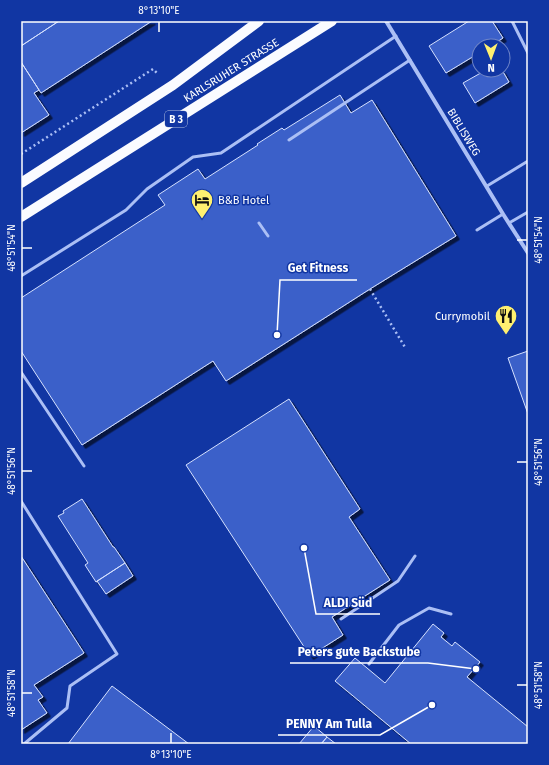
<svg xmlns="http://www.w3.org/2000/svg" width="549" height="765" font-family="'Fira Sans',sans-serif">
	<defs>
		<filter id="shadow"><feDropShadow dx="3.5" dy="3.5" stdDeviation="0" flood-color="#0009"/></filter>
	</defs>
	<rect width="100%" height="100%" fill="#1136a3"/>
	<path fill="#3a60c9" stroke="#d5e0fe" filter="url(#shadow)" d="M21 21H59L21 46Z
		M59 21H152L41 93 21 62V46Z
		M469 21H492L503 38 491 46H479V53L446 73 429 46Z
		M21 62 39 90 34 93 49 115 21 133Z
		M486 70H502L509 82 475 103 463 83Z
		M340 95 351 113 372 100 456 236 370 289 226 381 213 361 82 445 21 351V298L165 205 158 195 198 169 205 179 258 145 257 144 282 128 284 130Z
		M528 351V414L508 358Z
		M289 399 360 509 349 517 390 580 332 617 343 635 310 656 186 465Z
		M82 499 113 547H114L125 563 96 582 85 565 88 563 58 516 64 513 63 511Z
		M21 556 84 653 34 685 43 697 38 700 47 713 21 730Z
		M125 563 133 576 106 594 97 581Z
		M433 624 444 633 441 637 452 646 455 642 480 662 467 677 528 727V744H411L335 681 355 658 385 683Z
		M112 686 189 744H68Z
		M314 726 327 737 321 744H299Z
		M327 737 336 744H321Z"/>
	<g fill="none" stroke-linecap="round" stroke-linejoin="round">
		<path stroke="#abbff5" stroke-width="2.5" stroke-dasharray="2 3" stroke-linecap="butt" d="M21 154 153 69 158 74
			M370 289 406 349"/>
		<path stroke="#abbff5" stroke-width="3" d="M512 21 528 53
			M289 140 410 60
			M487 186 528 161
			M259 223 268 236
			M509 223 528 212
			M477 230 503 214
			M21 276 126 210 147 189 193 157 221 153 396 36
			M21 372 84 466
			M21 501 117 654 70 686 67 708 24 744
			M341 619 398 581 415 556
			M369 664 399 625 429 608 451 614"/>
		<path stroke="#abbff5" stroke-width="4" d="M386 21 503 214 528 253"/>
		<path stroke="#fafbff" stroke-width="10" d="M21 183 173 85 259 21
			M21 217 332 21"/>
	</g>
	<path fill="none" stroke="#fff" stroke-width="1.5" d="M159 22V32M517 240H527M22 248H32M517 462H527M22 471H32M517 685H527M22 693H32M171 733V743"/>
	<defs>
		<g id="hotel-pin" transform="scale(1.15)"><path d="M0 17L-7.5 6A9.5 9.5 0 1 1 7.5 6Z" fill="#fff070" stroke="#1136a3"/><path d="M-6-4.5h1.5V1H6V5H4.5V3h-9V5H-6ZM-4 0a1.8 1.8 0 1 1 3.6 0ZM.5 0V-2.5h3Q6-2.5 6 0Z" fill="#111"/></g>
		<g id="restaurant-pin" transform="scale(1.15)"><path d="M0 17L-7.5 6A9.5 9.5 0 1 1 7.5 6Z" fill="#fff070" stroke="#1136a3"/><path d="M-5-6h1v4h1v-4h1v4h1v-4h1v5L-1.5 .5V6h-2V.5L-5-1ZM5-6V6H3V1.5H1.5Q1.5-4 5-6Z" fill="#111"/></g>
	</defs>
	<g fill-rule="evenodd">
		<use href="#hotel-pin" x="202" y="200"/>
		<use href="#restaurant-pin" x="506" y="316"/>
	</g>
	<g text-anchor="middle" stroke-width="3" stroke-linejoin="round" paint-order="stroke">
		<rect fill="#1136a3" stroke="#b8c3e3" stroke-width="1" x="165" y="111" width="22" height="16" rx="3"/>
		<g font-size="10" font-weight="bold" fill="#fff">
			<text x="176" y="123">B 3</text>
		</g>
		<g font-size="11" fill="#fff" stroke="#1136a3">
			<text transform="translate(231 70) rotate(-32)" y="4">KARLSRUHER STRASSE</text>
			<text transform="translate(464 132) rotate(59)" y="4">BIBLISWEG</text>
		</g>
		<g font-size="11" fill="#fff" stroke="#1136a3" text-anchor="start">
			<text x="218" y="204">B&amp;B Hotel</text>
			<text x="490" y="320" text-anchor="end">Currymobil</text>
		</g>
	</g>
	<path fill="none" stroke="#fff" stroke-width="1.5" d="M277 335L280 280H357M304 548L316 614H380M476 669L428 663H290M432 705L380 735H278"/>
	<g fill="#fff" stroke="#1136a3" stroke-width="1.5">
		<circle cx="277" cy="335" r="4"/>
		<circle cx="304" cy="548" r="4"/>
		<circle cx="476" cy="669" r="4"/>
		<circle cx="432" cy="705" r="4"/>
	</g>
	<g font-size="12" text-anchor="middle" font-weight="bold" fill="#fff" stroke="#1136a3" stroke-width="3" stroke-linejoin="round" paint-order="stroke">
		<text x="318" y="272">Get Fitness</text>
		<text x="348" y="607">ALDI Süd</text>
		<text x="359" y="656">Peters gute Backstube</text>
		<text x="329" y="728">PENNY Am Tulla</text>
	</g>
	<rect width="549" height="765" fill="none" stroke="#1136a3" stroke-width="44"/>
	<g transform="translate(491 58) rotate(179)"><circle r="19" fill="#1136a3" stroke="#7086c8"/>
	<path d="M0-3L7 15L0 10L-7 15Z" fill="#fff070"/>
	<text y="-6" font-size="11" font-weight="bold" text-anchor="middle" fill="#ffffff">N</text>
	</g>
	<rect x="22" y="22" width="505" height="721" fill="none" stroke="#fff" stroke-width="1.5"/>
	<g font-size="10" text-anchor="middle" fill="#fff">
		<text x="159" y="14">8°13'10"E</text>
		<text transform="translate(538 240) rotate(-90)" y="4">48°51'54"N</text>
		<text transform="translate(11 248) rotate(-90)" y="4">48°51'54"N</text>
		<text transform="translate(538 462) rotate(-90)" y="4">48°51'56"N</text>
		<text transform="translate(11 471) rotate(-90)" y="4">48°51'56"N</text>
		<text transform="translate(538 685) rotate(-90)" y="4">48°51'58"N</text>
		<text transform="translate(11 693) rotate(-90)" y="4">48°51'58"N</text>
		<text x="171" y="758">8°13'10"E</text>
	</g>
</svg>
